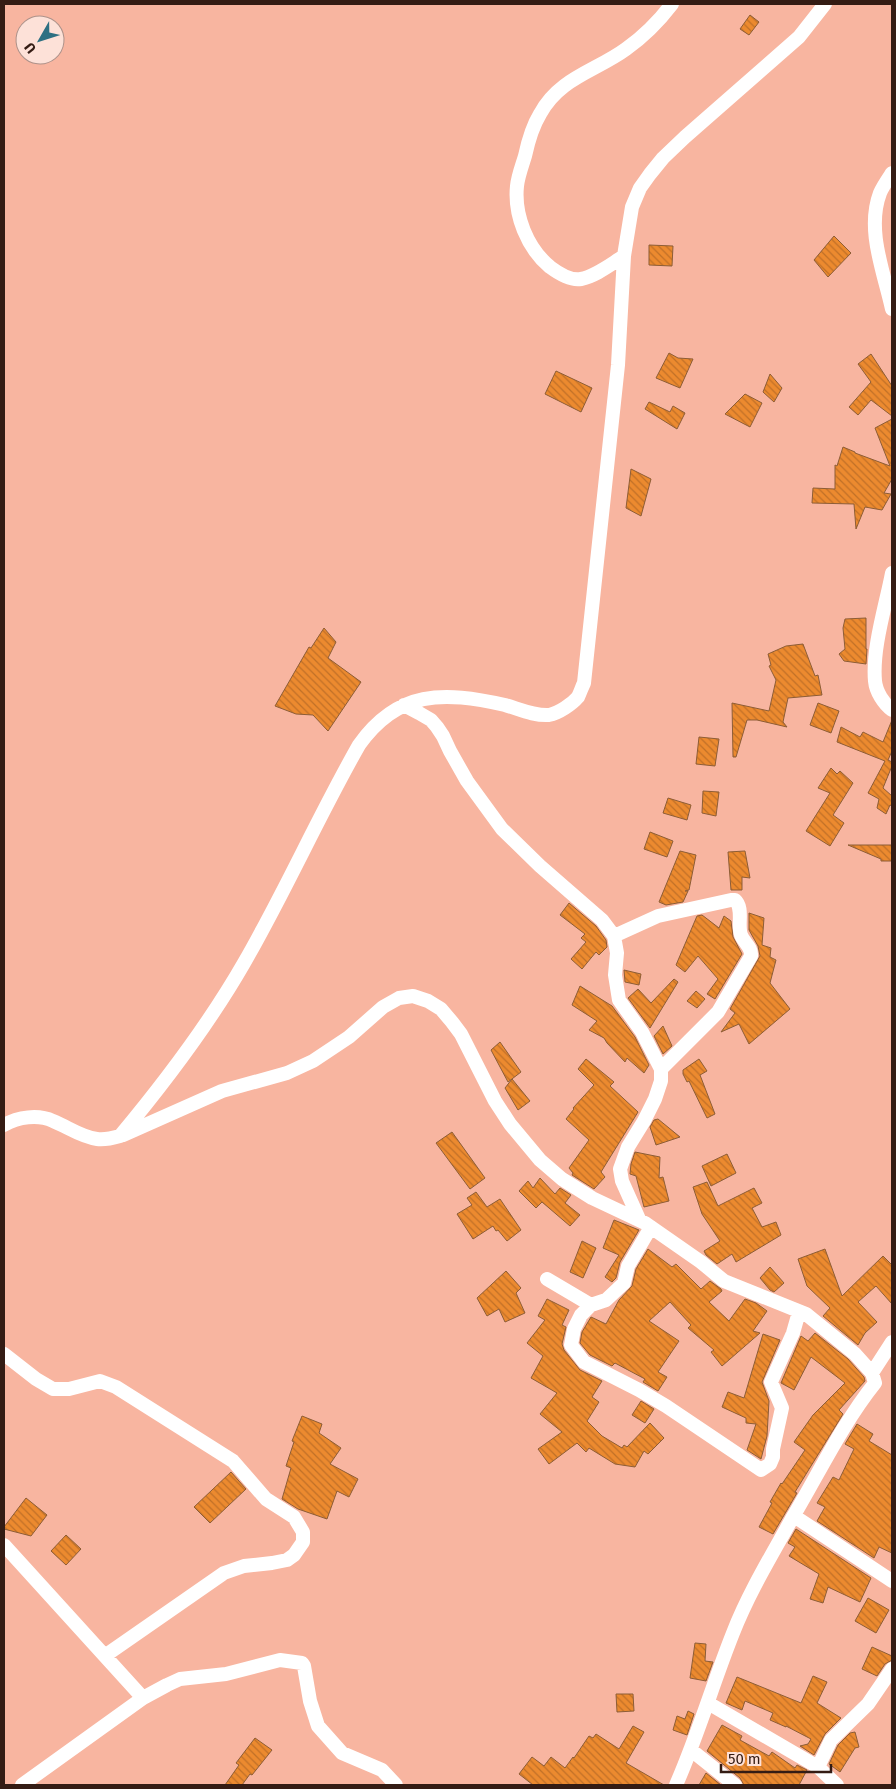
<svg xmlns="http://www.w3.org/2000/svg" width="896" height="1789" font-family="'Fira Sans',sans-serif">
	<defs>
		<pattern id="building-back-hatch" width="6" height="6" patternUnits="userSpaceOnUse" patternTransform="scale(1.25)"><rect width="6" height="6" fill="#ec8a2f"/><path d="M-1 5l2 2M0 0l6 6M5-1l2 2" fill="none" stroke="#c07027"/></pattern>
	</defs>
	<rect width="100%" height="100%" fill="#f8b5a0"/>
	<path fill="url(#building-back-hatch)" stroke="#8d5d36" d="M750 15 759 22 749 35 740 29Z
		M834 236 851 253 828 277 814 260Z
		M649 245 673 246 672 266 649 265Z
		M669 353 678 358 693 359 680 388 656 378Z
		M871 354 892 386V416L871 400 858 415 849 407 871 382 858 364Z
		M556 371 592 388 581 412 545 394Z
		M770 374 782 388 774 402 763 392Z
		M745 394 762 403 750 427 725 414Z
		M649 402 670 412 673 406 685 413 677 429 645 409Z
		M892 419V479L884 493 891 494 882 510 865 507 856 529 854 504 812 503 813 488 835 489V465L837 466 843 447 855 452V453L890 466 875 428Z
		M631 469 651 479 641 516 626 508Z
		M866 618V649H867L866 664 844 661 839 654 845 649 843 628 845 619Z
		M324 628 336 642 328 658 361 682 328 731 313 715 296 714 275 706 309 647 311 648Z
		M803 644 815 676 818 675 822 695 788 698 783 722 787 727 757 720H747L736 757H733L732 703 769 711 776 680 769 666 771 665 768 654 786 646Z
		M818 703 839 711 831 733 810 725Z
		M892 720V751L888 760 892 762V766L883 788 892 796V806L890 805 886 814 877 808 879 799 868 793 885 761 837 742 841 727 860 737 863 732 883 742Z
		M699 737 719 739 715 766 696 764Z
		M831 768 837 774 840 771 853 783 833 815 844 823 830 846 806 831 830 793 818 788Z
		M703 791 719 792 716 816 702 813Z
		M668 798 691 805 687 820 663 813Z
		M650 832 673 841 667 857 644 849Z
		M848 845H892V861H881V859Z
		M680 851 696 855 689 890 685 891H688L683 902 666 905 659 902Z
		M745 851 750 878 742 877V890H731L728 852Z
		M569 903 596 926 606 940 607 947 599 955 596 952 582 969 571 959 586 942 581 938 585 934 560 915Z
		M749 913 764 918 762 945 771 948 770 957 776 960 770 983 790 1009 749 1044 739 1024 721 1032 735 1013 730 1009 760 956 758 946 749 930Z
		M702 915 719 928 724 916 731 921 733 937 742 954 715 999 707 994 718 979 698 956 685 972 676 965 697 916Z
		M624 970 641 974 639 985 625 982Z
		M674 979 678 982 650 1028 628 998 638 989 651 1003Z
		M580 986 612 1006 635 1037 649 1065 644 1073 627 1058 625 1062 607 1043 604 1038 589 1030 597 1021 572 1005Z
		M696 991 705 999 697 1008 687 1001Z
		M663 1026 672 1046 663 1054 654 1036Z
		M500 1042 521 1072 508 1082 491 1050Z
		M586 1059 614 1082 610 1086 638 1112 601 1172 605 1177 594 1189 572 1175 573 1173 569 1168 589 1140 566 1119 574 1109 573 1108 594 1085 578 1069Z
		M699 1059 707 1071 700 1075 715 1114 707 1118 689 1081 687 1082 683 1074V1070Z
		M512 1079 530 1101 518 1110 505 1088Z
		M658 1119 680 1137 656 1145 650 1127 654 1120Z
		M452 1132 485 1178 470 1189 436 1143Z
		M635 1152 660 1157 659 1178 663 1177 669 1201 644 1207 636 1176 630 1174 631 1164Z
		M727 1154 736 1173 711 1186 702 1166Z
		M540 1178 555 1194 560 1188 571 1195 565 1203 580 1215 570 1226 542 1202 536 1208 519 1191 528 1181 533 1188Z
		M707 1182 718 1206 754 1188 762 1203 752 1208 762 1227 776 1222 781 1235 736 1262 732 1254 717 1264 706 1255 704 1251 720 1241 702 1214 693 1187Z
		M476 1192 487 1207 500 1199 521 1230 507 1241 498 1230 496 1231 493 1226 473 1239 457 1214 472 1205 467 1198Z
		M614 1220 639 1230 620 1262 616 1278 612 1282 605 1277 619 1255 603 1248Z
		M582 1241 596 1248 583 1278 570 1272Z
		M648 1249 672 1267 676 1264 701 1289 710 1281 721 1289 722 1291 709 1302 729 1321 745 1299 756 1303 767 1311 753 1331 760 1333 722 1366 711 1352 714 1350 688 1328 691 1325 670 1302 649 1321 679 1341 658 1372 667 1377 658 1391 643 1382 645 1379 615 1363 612 1366 590 1355 580 1343 582 1332 591 1317 606 1324 619 1300 632 1286 636 1269Z
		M825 1249 842 1296 883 1256 892 1265V1304L876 1286 858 1302 877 1322 865 1333 858 1345 823 1316 830 1308 807 1286 798 1259Z
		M770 1267 784 1283 774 1292 770 1290 760 1278Z
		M506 1271 521 1288 516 1293 525 1313 505 1322 499 1309 487 1316 477 1298Z
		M547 1299 569 1310 562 1325 566 1327 562 1344 564 1350 580 1370 602 1381 592 1397 599 1402 587 1421 602 1436 622 1448 624 1445 627 1447 650 1423 664 1438 648 1454 644 1451 635 1467 615 1464 589 1448 586 1452 577 1443 549 1464 538 1449 562 1432 540 1414 557 1393 531 1378 543 1356 527 1343 545 1320 538 1316Z
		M815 1333 848 1359 864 1377 865 1381 839 1410 843 1414 795 1492 797 1493 773 1534 759 1527 772 1503 770 1502 781 1483 782 1484 805 1450 794 1442 813 1415 845 1383 811 1357 794 1390 781 1383 801 1336 808 1341Z
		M763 1334 780 1340 762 1382 769 1401 767 1436 761 1459 747 1450 756 1424 746 1423V1418L722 1407 728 1392 744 1398Z
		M641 1401 654 1409 645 1423 632 1415Z
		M302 1416 322 1424 319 1433 341 1448 330 1464 358 1479 349 1497 337 1491 327 1519 298 1509 282 1499 291 1468 286 1466 294 1442 292 1441Z
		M857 1424 873 1434 869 1441 892 1455V1553L879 1547 874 1558 817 1521 825 1507 817 1503 833 1477 839 1480 854 1449 845 1444Z
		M231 1472 246 1489 210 1523 194 1507Z
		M26 1498 47 1515 31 1536 4 1529V1527Z
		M796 1529 871 1578 860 1602 828 1587 823 1603 810 1599 819 1574 789 1556 795 1547 788 1543Z
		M66 1535 81 1549 66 1565 51 1551Z
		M868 1598 889 1610 876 1633 855 1621Z
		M695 1643 706 1644 705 1661 713 1662 706 1681 690 1678Z
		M872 1647 892 1656V1660L885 1664 877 1676 862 1669Z
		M813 1676 827 1682 817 1703 841 1718 825 1734 814 1755 800 1746 808 1744 811 1739 786 1726V1727L770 1720 773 1713 745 1701 742 1710 726 1703 737 1677 801 1703Z
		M616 1694H633L634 1711 617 1712Z
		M688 1711 694 1714 687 1735 673 1730 677 1716 685 1719Z
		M722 1725 742 1736 740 1740 769 1756 772 1752 795 1768 797 1765 807 1770 799 1785H744L740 1778 707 1751Z
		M633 1726 644 1732 626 1763 664 1785H533L519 1774 532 1757 544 1766 551 1757 565 1768 573 1757 574 1758 589 1736 593 1738 596 1734 619 1749Z
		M855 1732 859 1747 855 1748 840 1772 829 1764 838 1745 850 1733Z
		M255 1738 272 1750 252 1775 250 1774 242 1785H225L239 1765 236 1763Z
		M706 1773 721 1785H699Z"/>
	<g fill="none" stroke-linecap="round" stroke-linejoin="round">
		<path stroke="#fff" stroke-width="14" d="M672 4C659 21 643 37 626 49 596 71 559 78 540 114 532 127 528 142 525 156 522 166 518 176 517 186 514 215 527 248 550 267 558 273 570 281 581 279 596 276 611 264 624 256L632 207 640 188 650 174 663 158 685 137 799 37 825 4
			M892 173C888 179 883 186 880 193 866 230 884 272 892 309
			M892 573C886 605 872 648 875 681 876 692 884 704 892 710
			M404 705 419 713 431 720 437 727 443 736 450 751 467 781 502 829 540 866 602 920 614 936 617 953 615 975 619 1000 642 1032 661 1069V1081L655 1099 644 1121 628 1147 620 1169 622 1181 639 1219
			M614 936 658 916 731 900H735C744 908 737 925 741 935 744 943 752 947 751 956L718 1012 661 1069
			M4 1125C18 1117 38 1114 53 1121 68 1127 81 1137 97 1139 104 1140 113 1138 120 1136 165 1082 209 1024 244 963 285 892 318 817 359 745 398 690 443 691 505 705 519 709 534 716 549 715 559 713 572 704 578 697 580 693 582 687 584 683L618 365 624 256
			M123 1135 222 1091 287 1073 313 1061 349 1037 383 1007 399 998 413 996 428 1001 441 1009 452 1022 461 1034 495 1101 510 1124 540 1160 562 1179 592 1198 645 1223 701 1262 724 1281 806 1314 855 1354 872 1373 892 1342
			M651 1227 628 1266 624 1283 606 1300 591 1305 581 1315 574 1329 571 1345 584 1362 639 1390 666 1406 761 1470 770 1464 773 1457V1449L782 1408 771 1382 793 1333 799 1312
			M547 1279 591 1305
			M4 1354 36 1379 53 1389H69L100 1381 116 1387 233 1461 266 1499 294 1517 303 1532V1542L294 1555 287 1560 272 1563 244 1566 224 1573 106 1655
			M794 1516 892 1581
			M4 1545 143 1698
			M708 1703 818 1767 837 1785
			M691 1750 735 1785
			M818 1767 831 1740 868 1704 892 1669
			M22 1785 143 1698 167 1685 180 1679 226 1674 280 1660 302 1663 304 1666 310 1701 318 1726 342 1753 382 1770 396 1785
			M676 1785C698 1735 713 1683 733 1633 749 1592 773 1553 794 1515 820 1471 843 1423 875 1383L872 1373"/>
	</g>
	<rect width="896" height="1789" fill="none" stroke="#341c14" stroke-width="10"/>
	<g transform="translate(40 40) rotate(231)"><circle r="24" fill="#fde1d8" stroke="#ad928a"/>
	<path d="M0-4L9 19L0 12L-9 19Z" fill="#2e7082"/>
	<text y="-8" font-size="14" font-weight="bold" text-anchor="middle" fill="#341c14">U</text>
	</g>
	<path d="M721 1764v8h110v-8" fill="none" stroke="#341c14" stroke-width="2.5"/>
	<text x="728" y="1764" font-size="15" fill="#341c14" stroke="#fde1d8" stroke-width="4" paint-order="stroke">50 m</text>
</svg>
